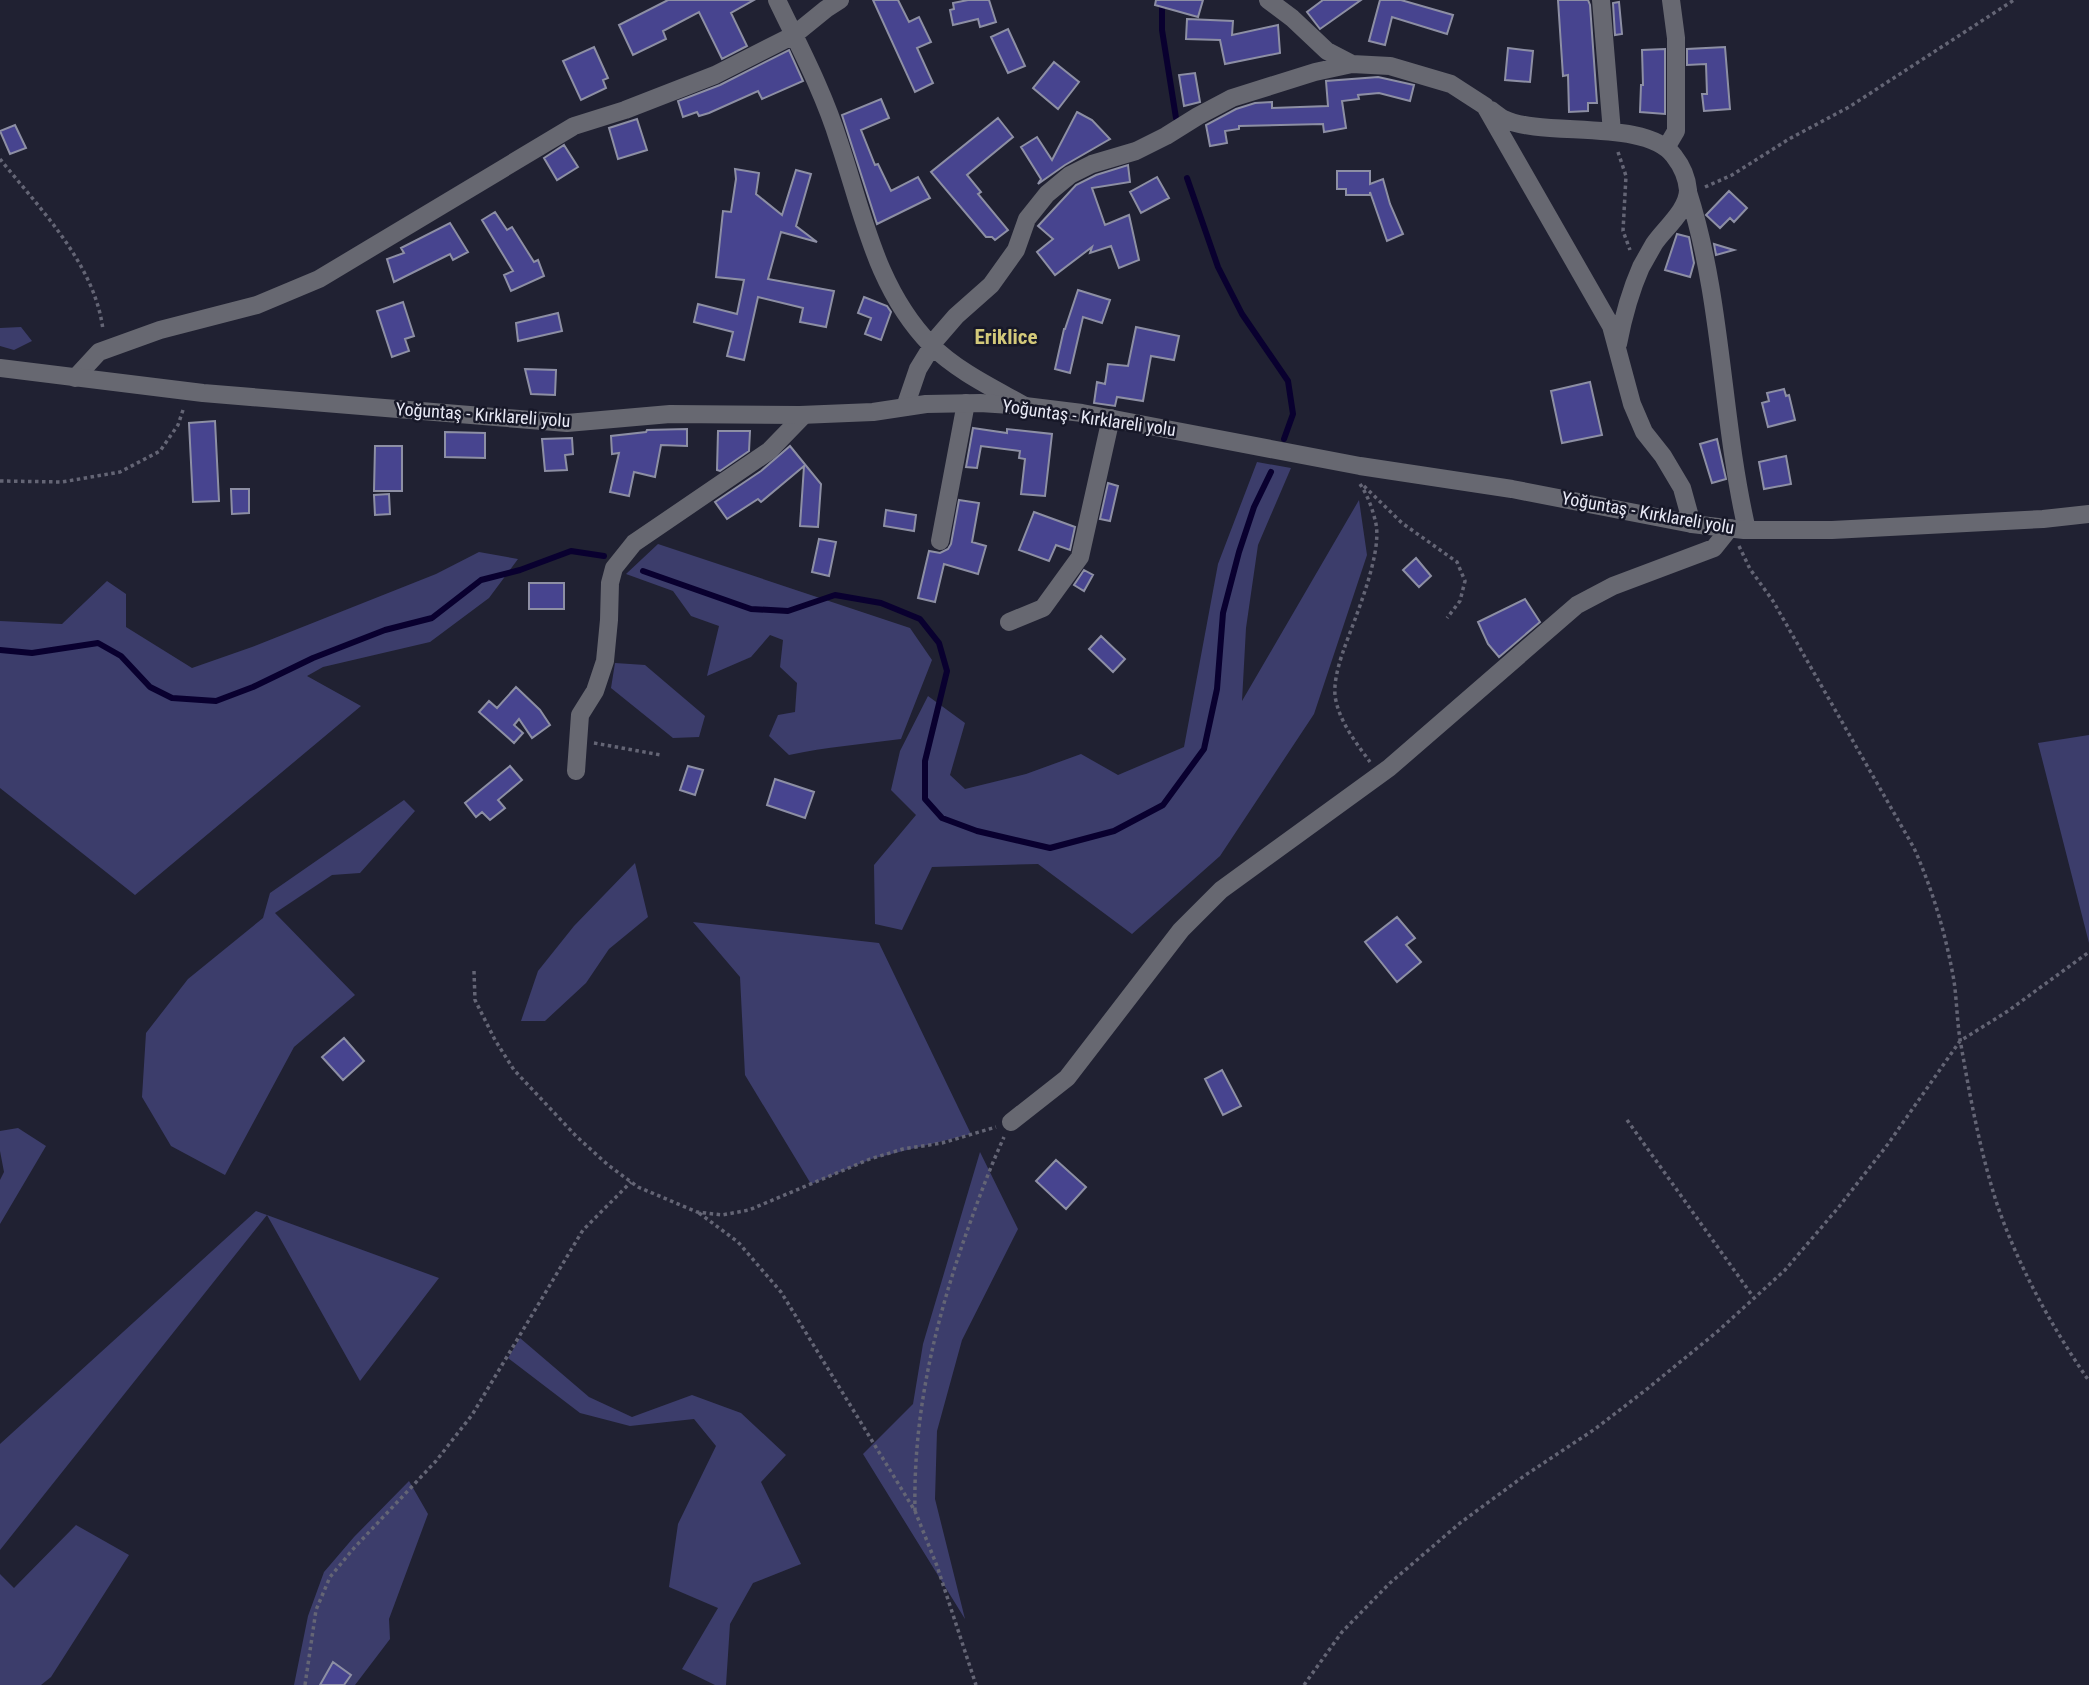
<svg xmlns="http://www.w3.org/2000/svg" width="2089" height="1685" font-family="'Roboto Condensed',sans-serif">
	<rect width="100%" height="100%" fill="#202132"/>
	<path fill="#3c3d6b" d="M21 327 32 341 14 350 0 346V328Z
		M1257 462 1291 468 1258 545 1246 628 1242 701 1359 500 1367 555 1314 714 1220 856 1132 934 1038 864 932 867 902 930 875 924 874 865 916 815 891 790 900 751 928 696 965 723 950 775 965 789 1026 774 1081 754 1118 775 1184 747 1218 564Z
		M658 544 910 628 932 660 901 739C863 744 826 747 789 755L769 736 778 715 795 712 797 683 780 667 783 640 770 635 751 657 707 676 719 626 691 616 673 591 626 574Z
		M479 552 518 559 489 598 430 642 323 667 307 676 361 706 135 895 0 788V621L62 624 107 581 126 594V627L192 668 252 647 436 574Z
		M615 663 645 665 705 716 699 737 673 738 611 688Z
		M2089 735V943L2038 743Z
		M404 800 415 811 360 873 332 875 275 913 355 995 294 1047 225 1175 171 1146 142 1097 146 1033 188 979 263 918 270 893Z
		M635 863 648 917 609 949 586 983 545 1021H521L538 971 574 926Z
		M693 922 879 943 971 1134 871 1159 811 1184 745 1075 740 977Z
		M18 1128 46 1146 0 1224V1180L4 1172 0 1151V1131Z
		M980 1152 1018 1229 962 1340 937 1431 935 1499 965 1619 863 1454 913 1404 923 1344Z
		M256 1211 439 1278 360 1381 267 1215 0 1550V1444Z
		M520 1338 589 1397 632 1417 692 1395 741 1413 786 1455 761 1482 801 1564 753 1583 730 1624 726 1685H715L682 1669 718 1608 669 1587 678 1524 716 1446 694 1419 630 1426 580 1413 508 1358Z
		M409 1481 428 1514 389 1619 390 1639 355 1685H294L308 1616 324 1572 354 1537Z
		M76 1525 129 1555 51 1677 41 1685H0V1574L14 1588Z"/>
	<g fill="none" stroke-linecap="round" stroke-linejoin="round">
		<path stroke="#09002f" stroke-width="6" d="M1162 0V30L1176 118
			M1187 178 1218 267 1242 314 1288 381 1293 414 1284 439
			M643 571 751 609 788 611 835 595 881 603 920 619 939 643 947 671 925 761V799L942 818 977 831 1050 848 1114 831 1163 805 1204 749 1217 689 1223 613 1239 552 1254 507 1271 472
			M0 650 32 653 98 643 121 656 150 687 172 698 216 701 253 687 313 658 385 630 432 618 481 580 520 570 571 551 604 556"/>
	</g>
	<path fill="#47448f" stroke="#8d8fa4" stroke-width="2" d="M668 0H754L731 13 747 46 722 59 699 12 663 31 666 39 633 55 619 25Z
		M873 0H898L909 22 919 17 931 42 917 48 933 83 915 92Z
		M968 0H989L996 22 980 27 978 19 953 25 950 10 954 9 953 3Z
		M1156 0H1203L1198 17 1155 5Z
		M1323 0H1361L1320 29 1307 12Z
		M1380 0H1401L1453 15 1447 34 1392 17 1385 45 1369 41Z
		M1558 0H1588L1590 5 1597 103H1588V111L1569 112 1568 75 1563 76Z
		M1619 2 1622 34 1615 35 1613 3Z
		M1187 19 1233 21 1232 35 1278 25 1280 53 1225 64 1220 40 1186 39Z
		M1008 29 1025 66 1008 73 991 37Z
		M594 47 608 78 603 80 606 88 581 100 563 61Z
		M1725 47 1730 109 1704 111 1702 94H1707L1706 64 1687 65V49Z
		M1508 48 1533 51 1530 82 1505 80Z
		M1665 49V114L1640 112 1641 85H1643L1642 50Z
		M789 50 803 81 762 99 758 91 709 113 699 116 697 112 683 117 678 101 720 85Z
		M1054 62 1079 82 1058 109 1033 88Z
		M1195 73 1200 102 1184 106 1179 75Z
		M1378 77 1414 85 1410 101 1379 93 1358 95 1359 99 1342 101 1346 128 1324 132 1323 124 1239 126V129L1225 131 1227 143 1210 146 1206 125 1236 109 1255 103 1272 102V108L1328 106 1326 81Z
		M881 99 889 118 861 130 875 165 878 164 891 191 918 177 930 198 877 224 842 115Z
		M1077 112 1092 120 1110 139 1065 165 1038 184 1041 179 1021 147 1037 137 1052 160Z
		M998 118 1013 137 967 175 981 192 978 194 1008 230 995 240 992 237H986L931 172Z
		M637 119 647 150 618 159 609 128Z
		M15 125 26 148 10 154 0 131Z
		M564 145 578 167 557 180 544 158Z
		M1128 165 1130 182 1092 188 1105 225 1129 215 1139 260 1119 268 1111 246 1090 253 1092 247 1055 275 1037 252 1053 239 1038 226 1076 185 1096 175Z
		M735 169 759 173 756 194 782 215 796 170 811 174 796 226 817 242 781 232 768 279 834 291 826 327 800 322 803 308 799 307 758 297 744 360 727 356 733 332 694 322 698 304 737 314 744 280 716 277 723 211 731 212 736 179Z
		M1337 171H1370V184L1383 179 1390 204 1403 234 1387 241 1370 192V195H1346V189H1337Z
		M1157 177 1169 198 1141 213 1130 192Z
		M1729 191 1747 208 1734 222 1730 218 1720 228 1706 215Z
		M495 212 507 230 512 227 534 262 538 260 544 276 511 291 504 275 513 271 482 220Z
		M450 223 468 252 453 260 450 254 394 282 387 259 404 253 401 248Z
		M1677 234 1689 237 1694 263 1690 277 1665 270Z
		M1714 244 1734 250 1716 255Z
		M1078 290 1110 300 1102 323 1083 317 1070 373 1055 369 1064 329H1065Z
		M864 297 887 306 891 312 881 340 865 334 871 318 858 313Z
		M403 302 414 336 405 339 409 351 392 357 377 311Z
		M558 313 562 331 518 341 516 323Z
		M1136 327 1179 336 1174 360 1151 356 1143 401 1117 397 1115 406 1094 403 1097 382 1105 384 1108 364 1128 366Z
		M525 369 556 370 555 395 531 394Z
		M1590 382 1602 435 1562 443 1551 391Z
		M1784 389 1786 396 1789 395 1795 420 1768 427 1762 403 1769 401 1767 393Z
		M215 421 219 501 193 502 189 423Z
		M973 428 1007 433V429L1052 434 1045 496 1021 494 1025 459 1019 458 1020 451 981 446 977 468 966 467Z
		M687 429V446L661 445 655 477 634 472 629 496 610 492 619 453 612 454 611 436 646 432 647 430Z
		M718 431H750L749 451 720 471 717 470Z
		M445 432 485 433V458L445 457Z
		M572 438 573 454 565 455 567 470 545 471 542 439Z
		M1717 439 1726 479 1712 483 1700 444Z
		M375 446H402V491H374Z
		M790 446 821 484 818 527 800 526 804 466 761 502 758 499 727 519 715 502 761 471Z
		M1786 456 1791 484 1764 489 1759 462Z
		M1108 483 1118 486 1110 521 1100 519Z
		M231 489H249V513L232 514Z
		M389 494 390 514 375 515 374 495Z
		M959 500 979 503 972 542 986 546 978 574 944 564 935 602 918 598 929 551 940 553 948 549 951 544Z
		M886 510 916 515 914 531 884 526Z
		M1034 512 1075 527 1070 550 1056 545 1049 561 1019 550Z
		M819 539 836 542 829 576 812 572Z
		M1416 558 1431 576 1419 587 1403 570Z
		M1084 570 1093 575 1084 591 1074 585Z
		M529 583H564V609H529Z
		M1525 599 1540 622 1499 657 1488 644 1478 622Z
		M1101 636 1125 659 1113 672 1089 649Z
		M516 687 540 710 550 725 532 738 519 719 514 725 523 733 514 743 479 712 489 701 497 708Z
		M510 766 522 780 498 800 505 808 490 820 482 812 476 817 465 803Z
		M688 766 703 770 695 795 680 790Z
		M775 779 814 792 805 818 767 805Z
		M1397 917 1415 938 1406 945 1421 962 1397 982 1365 942Z
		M344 1038 364 1061 343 1080 322 1057Z
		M1222 1070 1241 1106 1223 1115 1205 1079Z
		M1056 1160 1086 1187 1066 1209 1036 1181Z
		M333 1662 351 1675 344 1685H320Z"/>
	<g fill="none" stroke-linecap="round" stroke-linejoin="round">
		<path stroke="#646575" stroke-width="3.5" stroke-dasharray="3.5 3.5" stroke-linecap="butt" d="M1618 152 1626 176 1623 231 1630 250
			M0 159C40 209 95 264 103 330
			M1705 187 1732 175 1789 139 1849 107 2014 0
			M0 481 62 482 120 472 160 451 178 425 184 407
			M1360 484C1368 496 1373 510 1376 524 1382 555 1355 618 1344 649 1339 663 1332 686 1336 701 1341 724 1357 744 1370 762
			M1364 486 1402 523 1457 562 1465 581 1460 601 1447 618
			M1739 546 1750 569 1773 601 1914 848C1933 891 1946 935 1954 981 1957 1002 1957 1024 1961 1045 1970 1097 1980 1150 1996 1201 2017 1264 2051 1326 2089 1381
			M594 743 661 755
			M474 971 475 1000 495 1040 514 1070 576 1136 608 1165 638 1187 697 1212 722 1215 749 1210 870 1159 903 1149 942 1143 996 1127
			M1627 1120 1754 1298
			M699 1213 738 1242 781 1292 915 1511 937 1566 976 1685
			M915 1511C913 1416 934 1326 965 1237 977 1203 989 1170 1004 1137
			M305 1685 316 1610 330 1577 354 1548 436 1461 472 1415 583 1230 631 1182
			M1304 1685 1342 1632 1390 1583 1460 1523 1524 1476 1595 1429 1647 1389 1718 1331 1785 1270 1838 1208 1888 1144 1960 1041 2008 1011 2089 952"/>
		<path stroke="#676871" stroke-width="18" d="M777 0C799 46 824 93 839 142 863 213 876 289 931 345 957 371 993 388 1025 406
			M1268 0 1292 18 1327 51 1352 64
			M1601 0 1612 132
			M1491 110C1495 113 1499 117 1504 119 1543 138 1646 118 1674 156 1681 165 1687 178 1688 190 1688 210 1664 229 1654 244 1650 251 1645 260 1641 267 1630 292 1623 318 1618 344
			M1666 148 1676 131V38L1671 0
			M1688 192C1723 301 1721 418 1747 530
			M75 378 99 352 160 330 257 305 319 279 574 126 625 110 715 75 794 35 826 9 840 0
			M905 407 918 369 937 338 956 316 991 285 1016 250 1027 219 1047 194 1070 175 1092 164 1136 151 1166 136 1198 116 1232 98 1315 72 1352 64 1390 66 1451 84 1485 106 1611 326 1632 404 1644 432 1663 456 1682 488 1692 524
			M940 541 966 403
			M1009 622 1043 608 1080 557 1111 418
			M576 771 580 715 595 691 605 661 609 620 610 583 614 568 634 543 769 451 804 415
			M1011 1122 1067 1078 1181 930 1221 890 1389 768 1577 605 1613 586 1714 548 1730 528"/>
		<path stroke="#676871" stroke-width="18" d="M0 368 203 393 567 423 670 414 800 415 873 412 926 404 980 403 1025 406 1082 413 1360 466 1512 489 1692 524 1744 530H1832L2043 519 2089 514"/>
	</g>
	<g text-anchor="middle" stroke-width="5" stroke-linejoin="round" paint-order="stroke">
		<g font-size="18" fill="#e8e9f5" stroke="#171828">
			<text transform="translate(483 415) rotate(4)" y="6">Yoğuntaş - Kırklareli yolu</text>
			<text transform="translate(1089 418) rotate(8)" y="6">Yoğuntaş - Kırklareli yolu</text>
			<text transform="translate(1648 513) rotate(10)" y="6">Yoğuntaş - Kırklareli yolu</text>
		</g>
		<g font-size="21" font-weight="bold" fill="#d3c97a" stroke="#171828">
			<text x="1006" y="344">Eriklice</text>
		</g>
	</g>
</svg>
